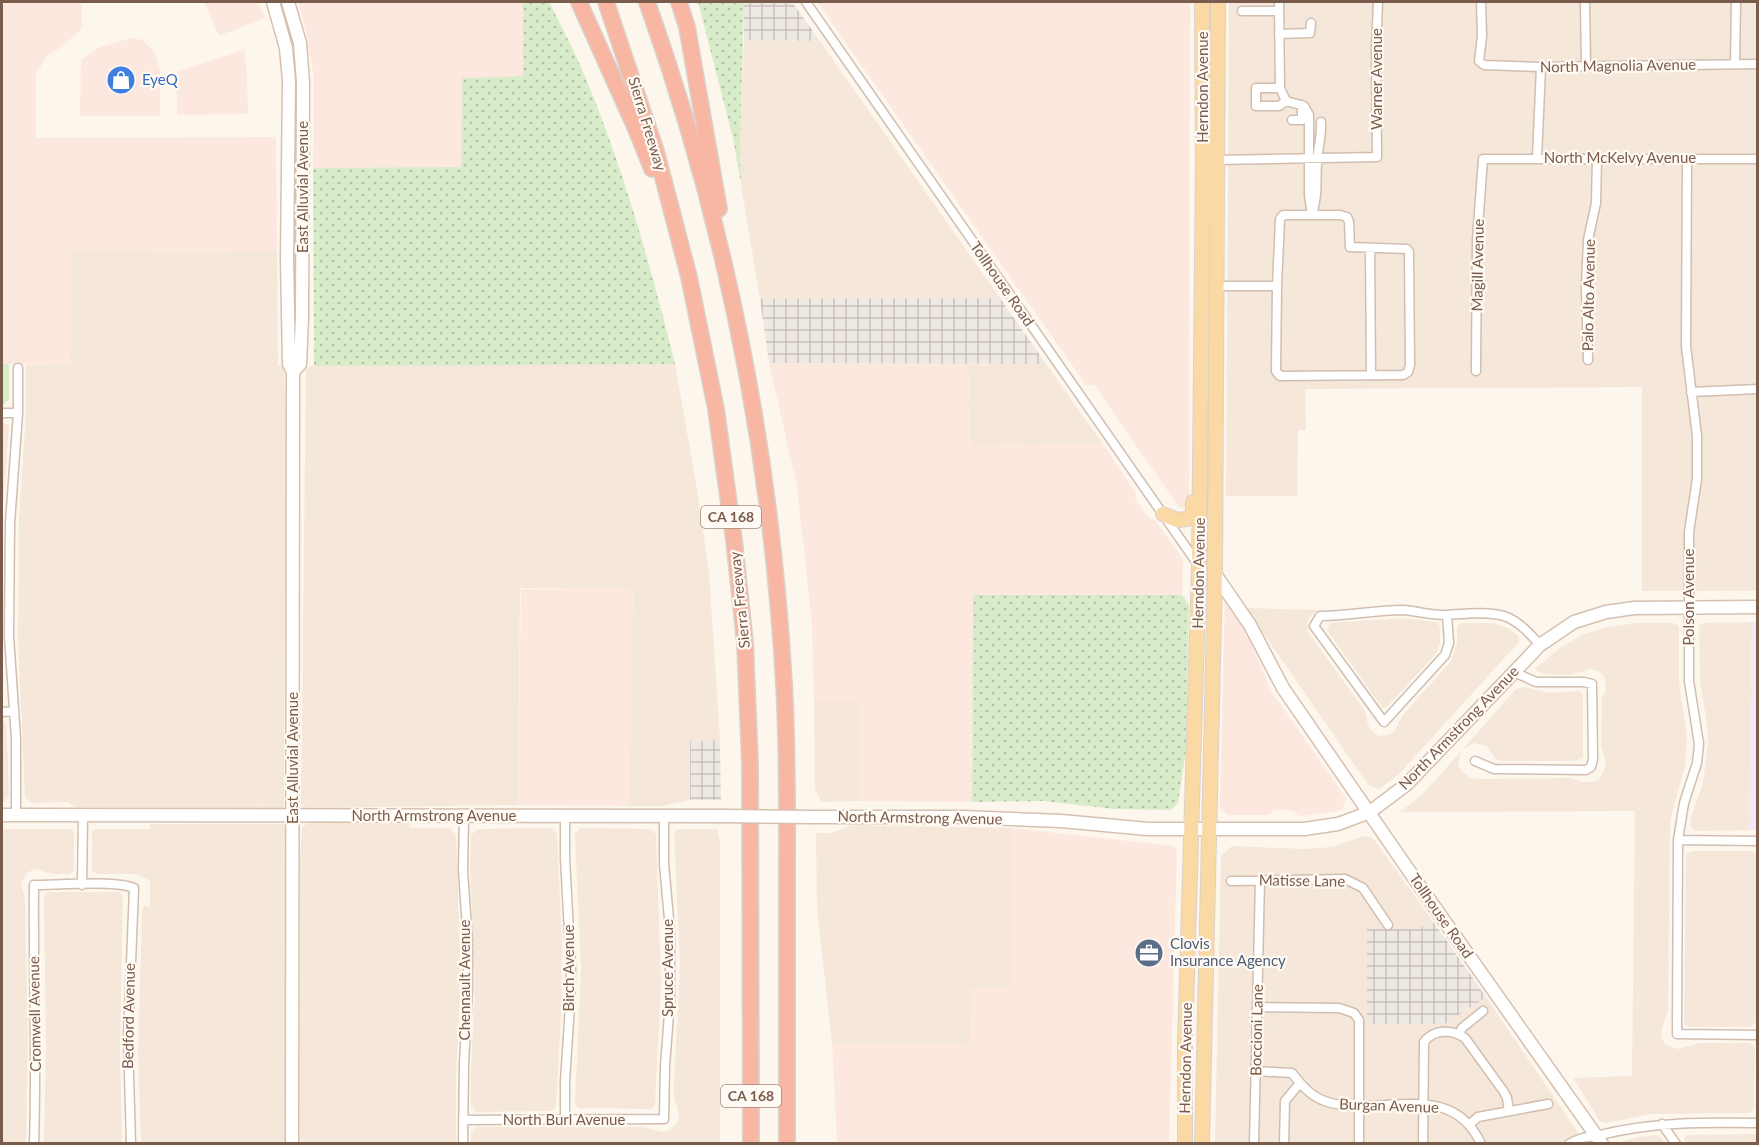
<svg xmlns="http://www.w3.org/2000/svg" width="1759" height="1145" font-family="Lato,sans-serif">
	<defs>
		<pattern id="industrial-grid" width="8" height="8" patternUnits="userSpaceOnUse" patternTransform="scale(1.5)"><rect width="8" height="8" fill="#efe9e4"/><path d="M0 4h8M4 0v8" fill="none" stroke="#c7c0bb"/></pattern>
		<pattern id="grass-dots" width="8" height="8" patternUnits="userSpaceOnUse" patternTransform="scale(1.5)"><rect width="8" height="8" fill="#d8ecc9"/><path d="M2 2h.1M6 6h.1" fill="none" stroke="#b4c2a5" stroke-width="1.8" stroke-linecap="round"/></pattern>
	</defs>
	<rect width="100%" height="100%" fill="#fdf6ec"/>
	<path fill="#f5e8da" d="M1229 2H1757V591H1642V387L1305 389 1306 430H1298L1297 496H1226Z
		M744 40 820 41 1000 298 760 299 741 184 740 146Z
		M71 250 277 251 278 366H284L286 414 284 808 75 807 68 802 32 803 25 797 18 639 19 519 26 413V365H70Z
		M521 363 675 364 697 489 709 573 720 740 690 741V800L662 806H629L633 589 520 588 518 805 303 808 301 803 306 370 310 366Z
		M974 364H1046L1103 444 970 446 968 366Z
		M2 422 9 426 2 520V618Z
		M1246 608 1318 610 1309 617 1307 624 1308 632 1365 711 1368 725 1372 731 1379 736 1388 735 1395 731 1402 716 1451 661 1457 643V627L1461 623H1494L1509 629 1519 636V642L1399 774 1379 789 1369 786Z
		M1402 618 1437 622 1440 627V642L1437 652 1432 658 1387 707 1382 708 1327 630 1330 623Z
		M1752 622 1749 830 1695 831 1690 825 1692 814 1703 783 1708 744 1707 723 1700 681 1699 626 1703 623Z
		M1637 623H1674L1679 627V683L1687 737 1685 766 1670 821 1668 1009 1661 1032 1662 1039 1666 1045 1678 1049 1700 1043H1750L1755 1048 1754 1109 1749 1113 1650 1114 1606 1123 1600 1121 1573 1078 1632 1076 1635 811 1400 812 1423 794 1516 689 1524 687 1549 693 1579 691 1583 695V757L1576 761H1502L1496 759 1486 746 1474 743 1462 750 1459 759V767L1464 773 1470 778 1478 779 1570 778 1583 782H1593L1600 779 1606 765 1601 744 1602 698 1606 690 1604 676 1599 671 1591 669 1570 675 1545 674 1537 671 1536 668 1560 648 1584 634 1609 627Z
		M814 702H860V801L822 802 815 790Z
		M2 719 6 724 8 760 9 796 4 802H2Z
		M307 823H408L410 828H450L456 835 461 979 456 1076V1143H300V862L302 828Z
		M150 824H287L286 1143H141L138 1054 142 912 144 905 150 908V881L137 874H97L92 870V832L95 829H150Z
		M852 825 1011 828V987L970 1045 832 1043 817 908 816 833H832Z
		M552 828 557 833 562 946 561 1014 556 1107 552 1111 476 1112 471 1106V1070L475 983 470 869 471 835 478 829Z
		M580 828 651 829 656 834 661 982 655 1105 651 1109 579 1108 575 1104 581 969 575 834Z
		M2 829H72L74 832V870L70 874H54L34 869 26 874 21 883 25 899 28 1031 26 1143H2Z
		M678 829H717L720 841V1143H471V1133L477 1127H643L662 1132 670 1130 677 1123 679 1114 674 1098V1083L680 966 674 833Z
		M1364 836 1373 838 1432 920 1419 929H1367L1445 1024 1486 997 1585 1143 1215 1144 1221 856 1232 846 1304 849 1333 847Z
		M1691 851H1753L1757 855 1756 1022 1750 1027H1688L1684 1023 1686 855Z
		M48 892H119L123 896 120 1047 122 1143H44L46 1045 44 896Z
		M1757 1134V1143H1687L1684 1140 1687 1135Z
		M1656 1135 1660 1137 1665 1143H1622L1623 1141 1640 1137Z"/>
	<path fill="#fde8e0" d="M2 2H82V28L63 46 47 56 36 74V138L276 137 277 251 71 250 70 365 2 364Z
		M204 2H258L265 18 219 36Z
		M298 2H523V76L462 78 461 168H313L314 78 306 31Z
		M817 2H1190L1189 504 1186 508 1179 507 1094 385H1086Z
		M132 38 143 40 155 53 160 71V116H80L81 60 100 47Z
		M244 50 247 75 248 114 177 115V72Z
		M769 363 1046 364 968 366 970 446 1103 444 1136 493 1135 499 1149 518 1155 520 1183 559 1182 595H973L972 802 860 801V702H814L812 624 797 486Z
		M521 589H634L629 806 518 805Z
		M1225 597 1243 624 1271 691 1346 798 1342 810 1309 815 1299 816 1294 811 1284 810H1274L1269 815H1228L1220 808Z
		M1011 828 1173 846 1177 851 1169 1143H837L832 1043 970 1045 971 988 1011 987Z"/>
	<path fill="url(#industrial-grid)" d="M744 2H792L820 41 744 40Z
		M1000 298 1046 364 769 363 760 299Z
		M720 740 721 800H690V741Z
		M1432 920 1486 997 1445 1024H1367V929H1419Z"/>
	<path fill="#f3e8fa" d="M1752 622H1758L1757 830H1749Z"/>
	<path fill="url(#grass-dots)" d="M523 2H549C560 23 571 45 581 67 622 163 650 263 675 364L314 366 313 168 461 167 462 78 523 76Z
		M698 2H744L740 146 741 184 733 138Z
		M973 595H1182L1189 605 1186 750 1178 803 1171 810 1114 809 1044 801 972 802Z"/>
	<path fill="#d8ecc9" d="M2 364H9V399L4 404H2Z"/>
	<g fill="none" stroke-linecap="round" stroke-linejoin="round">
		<g stroke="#d1beb0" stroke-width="11">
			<path id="street" d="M806 2 1199 566
				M1279 2 1280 88 1286 101 1304 106 1309 115V195L1312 215C1318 195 1316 181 1317 161 1318 148 1322 135 1321 122
				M1481 2 1482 36 1479 61 1484 65 1541 67 1758 64
				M1585 2 1586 66
				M1242 11H1279
				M1279 34 1310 33 1311 23
				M1735 64 1736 2
				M1280 88H1256V106H1279L1286 101
				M1292 120H1302V105
				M1537 158 1541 67
				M1687 158 1686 346 1697 436V479L1689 532V681L1699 744 1697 763 1684 803 1678 840 1677 1034 1758 1035
				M1217 160 1377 157 1376 47 1378 2
				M1370 248 1371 375
				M1218 286H1277L1276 371 1280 376 1403 375 1408 372 1410 365 1409 252 1407 249 1350 247 1349 222 1347 217 1340 215H1283L1280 219 1277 286
				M1588 360 1586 287 1588 240 1596 203 1597 159
				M1476 371 1477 240 1483 159H1758
				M1691 392 1758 389
				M2 413H18
				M1447 615 1449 643 1445 655 1384 722 1314 626 1320 616C1348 616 1375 610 1403 610 1417 611 1430 615 1445 615 1463 614 1487 611 1504 616 1519 621 1530 634 1540 645
				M2 712 14 711
				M1475 761 1494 769 1586 770 1591 767 1593 759 1592 684 1584 682H1536L1514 672
				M16 815V739L9 636 10 523 18 413V368
				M1678 840 1758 841
				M1231 881 1345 879 1363 888 1388 925
				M82 885 83 815
				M1257 1007 1339 1008 1354 1013 1359 1020V1144
				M1459 1034 1462 1028 1483 1011
				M1256 1071 1292 1073C1302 1086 1313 1099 1331 1103 1383 1116 1452 1079 1481 1144
				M463 1120 664 1119 665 1066 670 1001V930L664 864V816
				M565 1120V1081L570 1006 571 969 565 858V816
				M1470 1124 1478 1117 1548 1104
				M1662 1124 1676 1144
				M34 1144C37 1057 33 971 34 885 57 885 115 880 134 888L128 1038 131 1144
				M463 1144 464 1064 468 989V942L463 871 464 816
				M1254 1144 1260 880
				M1284 1144 1285 1101 1300 1083
				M1423 1144 1424 1042C1434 1029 1452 1029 1465 1038L1504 1092 1507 1098 1509 1111
				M1569 1144C1583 1136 1587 1138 1600 1135 1652 1122 1704 1122 1758 1123"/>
		</g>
		<g stroke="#d6c0b0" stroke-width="15">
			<path id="secondary" d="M273 2 286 48 289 81 287 259 289 364 293 372 292 1144
				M288 2 300 43 303 82 302 318 300 364 293 372
				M1215 574 1250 625 1283 688 1414 878 1602 1144
				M2 815 724 816
				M814 817H963L1061 821 1148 829H1304L1338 824 1370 812 1407 784 1540 645 1574 622 1606 612 1634 608 1758 607"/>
		</g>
		<g stroke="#dad1cd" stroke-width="16">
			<path id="primary" d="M1163 514 1177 520 1187 519 1193 513V502
				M1185 1144V1043L1199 566 1203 162 1202 2
				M1202 1144 1215 574 1218 2"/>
		</g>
		<g stroke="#dad1cd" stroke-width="18">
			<path id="highway" d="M579 2 636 129 652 169
				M606 2 656 151 689 277 716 409 734 540 745 643 750 762 751 1144
				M647 2C725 221 771 451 784 684 788 752 787 820 787 887 787 973 787 1058 787 1144
				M679 2 687 27 719 209"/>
		</g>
		<use href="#street" stroke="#fff" stroke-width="8"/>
		<use href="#secondary" stroke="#fff" stroke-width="12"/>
		<use href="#primary" stroke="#fbd9a5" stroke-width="14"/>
		<use href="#highway" stroke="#f7b7a3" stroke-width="15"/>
		<g stroke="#d6c0b0" stroke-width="15" stroke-linecap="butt">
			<path id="secondary-bridge" d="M724 816 814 817"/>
		</g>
		<use href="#secondary-bridge" stroke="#fff" stroke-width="12"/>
	</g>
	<defs>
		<g id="shop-disc" transform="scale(1.5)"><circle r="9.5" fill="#3f7fe0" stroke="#fffaf3"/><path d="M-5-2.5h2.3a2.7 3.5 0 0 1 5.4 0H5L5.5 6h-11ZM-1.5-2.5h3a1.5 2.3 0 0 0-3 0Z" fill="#fff"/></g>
		<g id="office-disc" transform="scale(1.5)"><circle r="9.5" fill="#5c6f8a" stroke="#fffaf3"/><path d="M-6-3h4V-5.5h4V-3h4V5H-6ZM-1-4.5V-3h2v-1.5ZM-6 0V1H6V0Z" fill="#fff"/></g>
	</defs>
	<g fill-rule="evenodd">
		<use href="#shop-disc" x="121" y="80"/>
		<use href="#office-disc" x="1149" y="953"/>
	</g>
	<g text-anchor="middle" stroke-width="4.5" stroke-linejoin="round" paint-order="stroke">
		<g fill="#fffaf3" stroke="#a28b7f" stroke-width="1.5">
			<rect x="701" y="506" width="60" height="22" rx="4.5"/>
			<rect x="721" y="1085" width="60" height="22" rx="4.5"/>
		</g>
		<g font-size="14" font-weight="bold" fill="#7a5c4d">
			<text x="731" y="522">CA 168</text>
			<text x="751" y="1101">CA 168</text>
		</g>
		<g font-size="15" fill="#7a5c4d" stroke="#fffaf3">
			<text transform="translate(1618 66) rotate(-1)" y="5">North Magnolia Avenue</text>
			<text transform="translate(1377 79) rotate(-90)" y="5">Warner Avenue</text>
			<text transform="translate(1203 87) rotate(-90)" y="5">Herndon Avenue</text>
			<text transform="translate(647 124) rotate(73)" y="5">Sierra Freeway</text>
			<text x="1620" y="163">North McKelvy Avenue</text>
			<text transform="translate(303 187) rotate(-90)" y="5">East Alluvial Avenue</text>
			<text transform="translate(1478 265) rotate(-89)" y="5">Magill Avenue</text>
			<text transform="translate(1002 284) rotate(55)" y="5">Tollhouse Road</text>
			<text transform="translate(1589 295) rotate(-89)" y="5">Palo Alto Avenue</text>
			<text transform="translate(1199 573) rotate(-89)" y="5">Herndon Avenue</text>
			<text transform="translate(1689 597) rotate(-90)" y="5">Polson Avenue</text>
			<text transform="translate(740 600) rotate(-96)" y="5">Sierra Freeway</text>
			<text transform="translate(1459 728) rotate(-46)" y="5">North Armstrong Avenue</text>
			<text transform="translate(293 758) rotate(-90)" y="5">East Alluvial Avenue</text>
			<text x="434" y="821">North Armstrong Avenue</text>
			<text transform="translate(920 818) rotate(1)" y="5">North Armstrong Avenue</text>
			<text transform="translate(1302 881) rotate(1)" y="5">Matisse Lane</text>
			<text transform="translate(1441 916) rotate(55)" y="5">Tollhouse Road</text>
			<text transform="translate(569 968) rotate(-90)" y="5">Birch Avenue</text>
			<text transform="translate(668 968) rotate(-90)" y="5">Spruce Avenue</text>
			<text transform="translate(465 980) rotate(-90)" y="5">Chennault Avenue</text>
			<text transform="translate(35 1014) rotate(-91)" y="5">Cromwell Avenue</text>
			<text transform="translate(129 1016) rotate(-89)" y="5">Bedford Avenue</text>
			<text transform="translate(1257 1030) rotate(-89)" y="5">Boccioni Lane</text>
			<text transform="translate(1186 1058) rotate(-89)" y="5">Herndon Avenue</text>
			<text transform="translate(1389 1106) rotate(2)" y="5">Burgan Avenue</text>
			<text x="564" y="1125">North Burl Avenue</text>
		</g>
		<g font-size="15" fill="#366cbe" stroke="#fffaf3" text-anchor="start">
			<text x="142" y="85">EyeQ</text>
		</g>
		<g font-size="15" fill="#4e5e75" stroke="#fffaf3" text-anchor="start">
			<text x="1170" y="949">Clovis<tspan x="1170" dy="17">Insurance Agency</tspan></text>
		</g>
	</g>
	<rect width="1759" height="1145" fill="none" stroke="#7a5c4d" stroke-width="6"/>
</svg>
